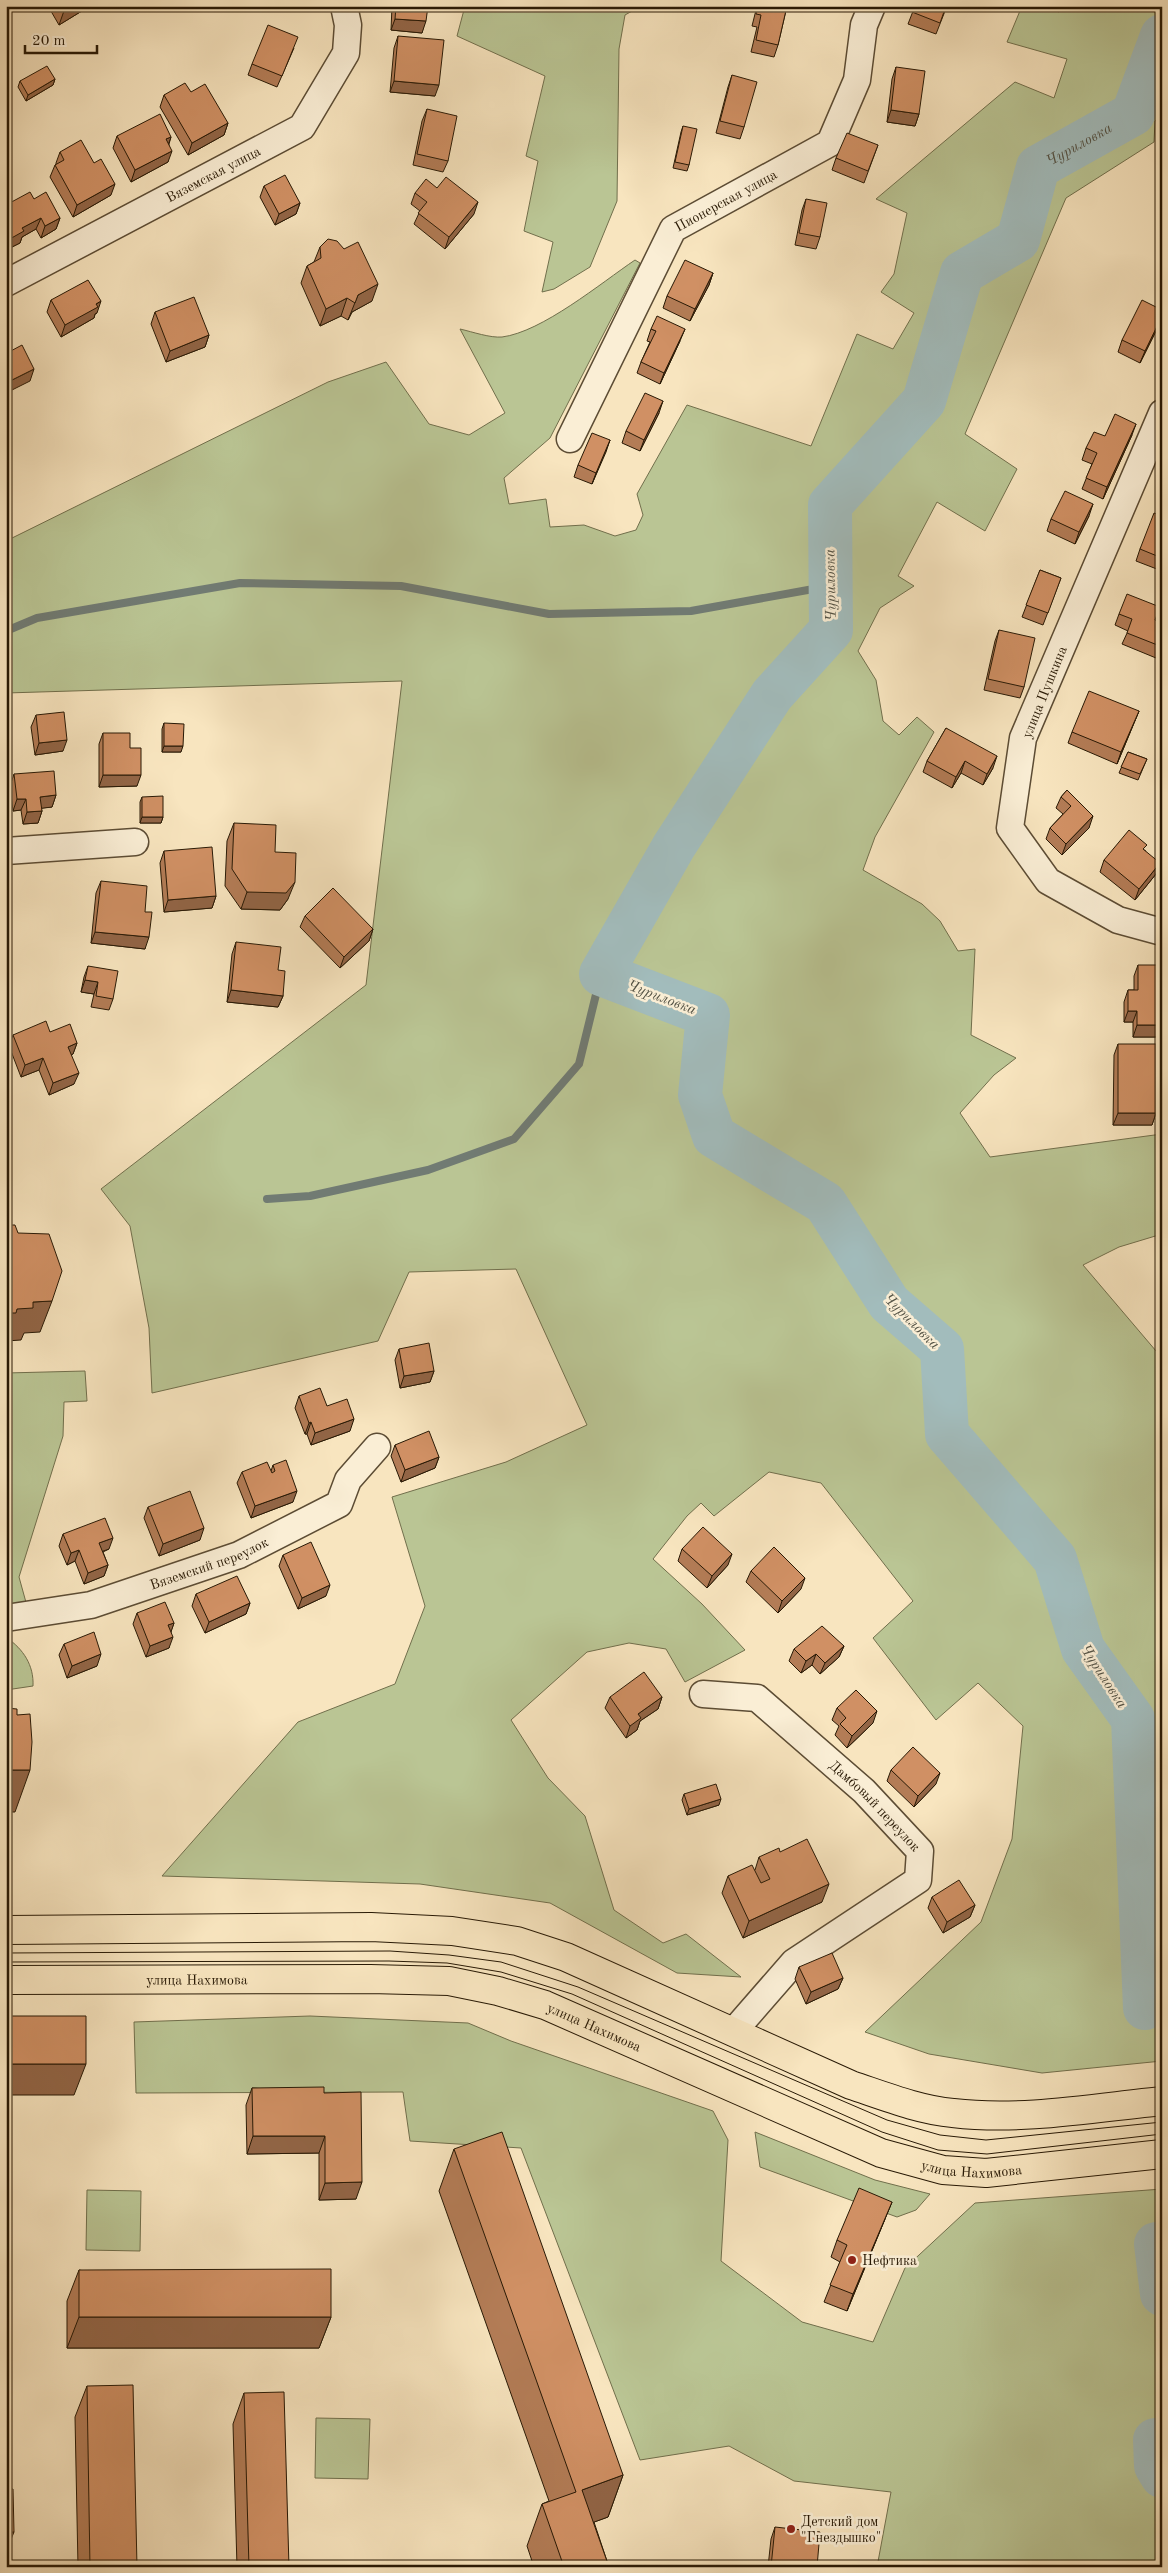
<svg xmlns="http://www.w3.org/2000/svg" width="1168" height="2573" font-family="'Old Standard TT',serif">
	<rect width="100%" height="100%" fill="#f8e5bf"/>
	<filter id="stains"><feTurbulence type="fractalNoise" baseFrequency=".004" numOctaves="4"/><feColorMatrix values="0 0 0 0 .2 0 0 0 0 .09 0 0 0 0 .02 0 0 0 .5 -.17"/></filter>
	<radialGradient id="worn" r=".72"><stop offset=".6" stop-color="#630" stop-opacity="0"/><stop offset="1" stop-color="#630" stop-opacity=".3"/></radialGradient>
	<path fill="#bac594" stroke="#716f4c" d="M465 6H641L625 15 619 49 617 201 590 267 554 289 542 292 553 242 524 231 538 161 526 156 545 76 457 36Z
		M1022 6H1042L1059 12 1062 6H1162V116L1155 121 1154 142 1066 198 965 434 1017 469 985 531 937 502 898 576 914 586 880 608 858 651 876 680 883 721 899 735 917 717 934 732 875 837 863 870 922 904 940 921 958 951 975 949 971 1035 1016 1058 994 1075 960 1113 990 1157 1162 1134V1234L1119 1247 1083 1265 1162 1358V2061L1042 2073 929 2054 865 2032 981 1922 1012 1839 1023 1726 978 1683 936 1720 873 1638 913 1601 821 1483 769 1472 714 1516 701 1503 687 1516 653 1559 702 1604 745 1650 685 1682 666 1649 629 1643 587 1652 511 1720 548 1778 585 1816 614 1910 663 1943 686 1934 741 1977 677 1973 550 1903 420 1884 162 1876 298 1722 395 1684 425 1606 392 1497 506 1462 587 1425 516 1269 409 1272 378 1341 152 1393 149 1328 130 1226 101 1189 366 985 402 681 6 693V541L328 382 386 362 429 424 469 435 505 413 460 329C473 332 490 338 502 337 542 332 601 283 635 260L640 263 550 438 504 478 509 504 546 499 550 527 584 525 615 536 636 530 643 515 637 494 687 405 811 446 857 334 893 349 914 313 881 292 894 274 907 213 876 199 1015 82 1054 98 1067 59 1007 42Z
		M85 1371 87 1401 64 1402 63 1436 19 1577 27 1606 6 1608V1373Z
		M7 1638C23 1649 34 1665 33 1686L6 1690Z
		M310 2016 468 2023 511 2041 713 2111 728 2140 721 2261 802 2322 873 2342 905 2268 975 2203 1162 2189V2567H877L891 2492 794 2481 729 2446 640 2460 521 2148 410 2141 403 2092 136 2093 134 2022Z
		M755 2132 875 2180 930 2194 916 2210 897 2217 760 2167Z
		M87 2190 141 2191 140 2251 86 2250Z
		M316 2418 370 2419 368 2479 315 2478Z"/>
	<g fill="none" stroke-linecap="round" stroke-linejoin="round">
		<path stroke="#717b73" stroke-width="8" d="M6 631 37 618 240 583 401 586 549 614 691 611 830 586
			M267 1199 310 1196 428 1170 514 1139 579 1064 601 974"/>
		<g stroke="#a2bcbc" stroke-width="44">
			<path id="s1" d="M1145 2008 1133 1719 1083 1649 1055 1559 947 1434 942 1349 889 1303 825 1203 714 1136 700 1095 708 1015 601 974 674 846 772 695 831 630 830 505 924 401 962 273 1018 240 1038 167 1133 114 1162 36"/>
			<path d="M1156 2244 1162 2294"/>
			<path d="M1162 2440H1155L1156 2466 1162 2476"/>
		</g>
		<g stroke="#5c4c34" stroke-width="29">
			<g id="street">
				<path id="s2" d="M6 283 302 127 346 53 348 25 344 6"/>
				<path d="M1162 413 1023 738 1010 828 1048 881 1118 920 1162 932"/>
				<path id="s3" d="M570 439 673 229 830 143 857 80 864 25 872 6"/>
				<path d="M6 851 135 842"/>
				<path id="s4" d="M6 1618 91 1605 239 1555 339 1504 348 1480 377 1447"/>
				<path id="s5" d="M703 1694 757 1698 864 1791 920 1851 918 1880 794 1962 733 2032"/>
			</g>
		</g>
		<g stroke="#281905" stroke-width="30">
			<g id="primary">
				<path d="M6 1930 371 1927 452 1931 517 1941 566 1957 851 2085C884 2096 919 2110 953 2113 1022 2121 1093 2108 1162 2101"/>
				<path id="s6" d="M6 1980 370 1979 449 1981 498 1991 545 2005 881 2153 943 2170 986 2173 1162 2154"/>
			</g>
		</g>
		<use href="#street" stroke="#faeed5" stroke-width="26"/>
		<use href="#primary" stroke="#f8e5bf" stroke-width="28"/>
		<path stroke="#281905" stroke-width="1" d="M6 1953 390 1951 449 1955 501 1962 578 1987 887 2120 940 2135 986 2140 1162 2122
			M6 1962 389 1961 447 1963 501 1972 572 1994 882 2132 938 2150 987 2154 1162 2134"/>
	</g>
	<path fill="#b37c56" stroke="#281905" d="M48 6H90L59 25Z
		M392 6H428L422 33 391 30Z
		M757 6H787L778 45 774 57 751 52 757 27 752 26Z
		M915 6H947L936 34 908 24Z
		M398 36 435 96 390 92 394 48Z
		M294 48 277 87 248 75 252 64Z
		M896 67 919 114 915 126 887 122 892 79Z
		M732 75 744 127 740 139 716 133 728 87Z
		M55 79 53 85 26 101 18 87 20 81Z
		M191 92 228 123 224 135 188 155 160 107 164 95Z
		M427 109 448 161 443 172 413 165 422 121Z
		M683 126 689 165 687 171 673 168 681 132Z
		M117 136 171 137 169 144 168 162 131 182 113 148Z
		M878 145 864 183 832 170 836 158Z
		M60 152 111 195 73 217 50 177 55 165 56 164V163Z
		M264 186 300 203 296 214 275 225 260 197Z
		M437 188 474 214 445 249 414 224 420 211 411 204 415 193Z
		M34 199 60 218 56 229 41 238 36 229 22 237 20 243 6 250V205Z
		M806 199 820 237 816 249 795 245 802 210Z
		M320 247 372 301 352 312 348 320 341 316 320 326 301 283 307 266 314 262Z
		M713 273 709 285 690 321 663 308 667 296Z
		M51 300 97 313 95 314 94 318 61 337 47 312Z
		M1162 310V318L1160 323 1140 363 1118 352 1122 340Z
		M155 312 209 335 205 347 166 362 151 324Z
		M651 329 680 341 660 384 637 373 641 362 650 342 647 341Z
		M659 413 640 451 622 443 626 431Z
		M1132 435 1103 499 1082 489 1092 464 1082 460 1086 448 1105 436Z
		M610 440 592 484 574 477 578 465Z
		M1089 516 1075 544 1047 531 1051 519Z
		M1162 516V571L1136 561 1140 549Z
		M1040 570 1061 578 1043 625 1022 617Z
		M1119 614 1155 620 1162 623V644L1156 658 1122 644 1128 631 1115 625Z
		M999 630 1024 687 1020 698 984 690 995 641Z
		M1139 711 1117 764 1068 743 1072 732Z
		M36 715 63 751 35 755 31 727Z
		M164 723 181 752H162V729Z
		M946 728 993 768 983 785 961 773 952 788 923 772 927 761Z
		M103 733 137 786 99 787V744Z
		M1128 752 1147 759 1138 780 1119 773Z
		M14 774 56 795 52 807 41 808 42 811 38 823 23 824 21 810 13 811 10 786Z
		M1067 790 1089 828 1062 855 1046 839 1050 828 1063 814 1056 808 1061 797Z
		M142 797 163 817 161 823H140V802Z
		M234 823 275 852 288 899 280 910 241 909 225 886 227 841Z
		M1145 850 1156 874 1135 900 1100 872 1104 860Z
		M164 851 216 896 212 908 164 912 160 863Z
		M101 881 145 912V949L91 943 96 893Z
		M305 916 373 929 369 941 340 968 300 927Z
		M236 942 278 970 283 996 278 1007 227 1002 232 954Z
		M1138 965 1161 999 1156 1037H1133V1022H1124V1002L1128 990H1134V976Z
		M88 966 113 999 109 1010 91 1007 94 994 81 992 84 977Z
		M50 1032 77 1043 73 1054 71 1055 74 1084 49 1095 39 1070 21 1077 9 1046 13 1035Z
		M1118 1044 1156 1113 1152 1125H1113L1114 1055Z
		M399 1349 434 1371 430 1382 400 1388 395 1360Z
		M299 1396 327 1406 350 1431 311 1445 307 1434H305L295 1408Z
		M395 1445 439 1457 435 1468 401 1482 391 1456Z
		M273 1465 293 1502 251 1518 237 1483 242 1472 271 1471Z
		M148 1507 200 1540 159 1556 144 1518Z
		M63 1534 109 1549 103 1552 108 1565 104 1576 84 1584 75 1561 67 1565 59 1546Z
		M682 1549 728 1565 707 1588 678 1561Z
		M283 1555 326 1596 298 1609 279 1566Z
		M751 1571 801 1589 778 1613 746 1582Z
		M196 1594 250 1603 246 1614 205 1633 192 1606Z
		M137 1613 174 1623 171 1631 169 1648 146 1657 133 1624Z
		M64 1644 97 1666 67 1678 59 1655Z
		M844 1646 839 1657 820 1674 812 1665 801 1673 789 1661 794 1649Z
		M610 1697H662L658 1709 640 1721 637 1730 626 1738 605 1708Z
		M837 1708 873 1723 847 1748 835 1735 839 1726 832 1720Z
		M891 1770 936 1784 914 1807 887 1781Z
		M684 1794 719 1805 687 1815 682 1800Z
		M759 1857 822 1902 743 1938 722 1893 728 1876 755 1870Z
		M932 1897 975 1905 970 1917 943 1933 928 1908Z
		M799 1967 843 1978 838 1989 806 2004 795 1979Z
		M252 2088 324 2093 356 2199 319 2200V2153L247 2154 246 2105Z
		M454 2149 623 2475 608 2517 594 2522 609 2567H534L527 2546 542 2504 549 2501 439 2191Z
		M885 2219 847 2311 824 2302 840 2262 831 2257 837 2240Z
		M79 2270 331 2317 319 2348H67V2301Z
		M87 2386 137 2567H78L75 2417Z
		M244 2393 289 2567H237L233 2424Z
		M775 2527 817 2567H768L771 2539Z"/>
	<path fill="#926546" stroke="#281905" d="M67 6H90L59 25 65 8Z
		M395 19 426 21 422 33 391 30Z
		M55 79 53 85 26 101 28 95Z
		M394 81 439 85 435 96 390 92Z
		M891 110 919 114 915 126 887 122Z
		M228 123 224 135 188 155 192 143Z
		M171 137 167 148 166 139Z
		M172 151 168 162 131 182 135 170Z
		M115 184 111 195 73 217 77 205Z
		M478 202 474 214 445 249 449 237Z
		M300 203 296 214 275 225 279 214Z
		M41 218 36 229 22 237 20 243 6 250V244L8 240 22 228Z
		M60 218 56 229 41 238 45 226Z
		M713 273 709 285 690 321 695 309Z
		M378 284 372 301 352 312 348 320 358 295Z
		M347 298 341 316 320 326 326 309Z
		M101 301 97 313 95 314 94 318 61 337 65 325Z
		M1162 316 1160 323 1140 363 1145 351Z
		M685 329 680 341 660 384 664 373Z
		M209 335 205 347 166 362 170 351Z
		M34 369 30 381 6 393V383Z
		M663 401 659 413 640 451 644 440Z
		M1136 424 1132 435 1103 499 1107 487Z
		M610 440 606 452 592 484 596 473Z
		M1093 504 1089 516 1075 544 1079 532Z
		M1139 711 1134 723 1117 764 1121 752Z
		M67 740 63 751 35 755 39 743Z
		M164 746H183L181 752H162Z
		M997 756 993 768 983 785 987 774Z
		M965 761 961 773 952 788 956 777Z
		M103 775H141L137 786 99 787Z
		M56 795 52 807 36 809 40 797Z
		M17 799H26L21 810 13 811Z
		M42 811 38 823 23 824 27 812Z
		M1093 816 1089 828 1062 855 1066 844Z
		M142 817H163L161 823H140Z
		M1160 863 1156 874 1135 900 1139 889Z
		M295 882 288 899 280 910 241 909 247 892Z
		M216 896 212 908 164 912 168 900Z
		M373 929 369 941 340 968 344 957Z
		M95 932 149 937 145 949 91 943Z
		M85 980 98 982 94 994 81 992Z
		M231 990 283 996 278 1007 227 1002Z
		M1128 1011H1137L1133 1022H1124Z
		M1137 1025H1161L1156 1037H1133Z
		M77 1043 73 1054 64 1058 68 1047Z
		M43 1058 39 1070 21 1077 25 1065Z
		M79 1073 74 1084 49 1095 53 1083Z
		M1118 1113H1156L1152 1125H1113Z
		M52 1301 40 1332 24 1333 21 1340 6 1341V1313L17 1309 33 1302Z
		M434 1371 430 1382 400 1388 404 1376Z
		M354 1419 350 1431 311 1445 315 1433Z
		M311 1422 307 1434H305L309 1423Z
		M439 1457 435 1468 401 1482 405 1470Z
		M297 1491 293 1502 251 1518 255 1506Z
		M204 1528 200 1540 159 1556 163 1544Z
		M113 1538 109 1549 95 1554 99 1543Z
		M79 1550 75 1561 67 1565 71 1553Z
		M732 1554 728 1565 707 1588 712 1576Z
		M108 1565 104 1576 84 1584 88 1573Z
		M805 1578 801 1589 778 1613 782 1601Z
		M330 1585 326 1596 298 1609 302 1598Z
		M250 1603 246 1614 205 1633 209 1622Z
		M174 1623 170 1635 168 1625Z
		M173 1637 169 1648 146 1657 150 1646Z
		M844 1646 839 1657 820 1674 825 1663Z
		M101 1654 97 1666 67 1678 72 1666Z
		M816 1654 812 1665 801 1673 806 1661Z
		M662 1697 658 1709 640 1721 637 1730 626 1738 630 1726 638 1714Z
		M877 1711 873 1723 847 1748 852 1736Z
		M6 1770H30L15 1812H6Z
		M940 1773 936 1784 914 1807 918 1796Z
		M721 1799 719 1805 687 1815 689 1809Z
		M829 1884 822 1902 743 1938 749 1921Z
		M975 1905 970 1917 943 1933 947 1922Z
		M843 1978 838 1989 806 2004 811 1992Z
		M6 2064H86L74 2095H6Z
		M253 2136H325L319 2153 247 2154Z
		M362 2182 356 2199 319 2200 325 2183Z
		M892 2202 885 2219 847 2311 853 2294Z
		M79 2317H331L319 2348H67Z
		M623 2475 608 2517 567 2532 582 2490Z
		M6 2532H14L7 2549H6Z"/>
	<path fill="#d09064" stroke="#281905" d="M396 6H428L426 21 395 19Z
		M758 6H787L778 45 756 40 761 15 756 14Z
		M915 6H946L940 23 912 12Z
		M268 25 298 37 282 76 252 64Z
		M398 36 444 40 439 85 394 81Z
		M47 66 55 79 28 95 20 81Z
		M896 67 925 71 919 114 891 110Z
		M732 75 757 82 744 127 720 121Z
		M185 83 191 92 205 84 228 123 192 143 164 95Z
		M427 109 457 116 448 161 417 154Z
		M160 114 171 137 166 139 172 151 135 170 117 136Z
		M683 126 697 129 689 165 675 162Z
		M847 133 878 145 868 171 836 158Z
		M81 140 94 163 101 159 115 184 77 205 55 165 64 160 60 152Z
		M285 175 300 203 279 214 264 186Z
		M446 177 478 202 449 237 418 213 427 202 415 193 426 179 437 188Z
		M30 192 34 199 46 192 60 218 45 226 41 218 22 228 24 231 8 240 6 238V205Z
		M806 199 827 203 820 237 799 233Z
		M328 239 337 241 344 249 358 242 378 284 358 295 355 303 347 298 326 309 307 266 321 258 320 247Z
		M685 260 713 273 695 309 667 296Z
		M88 280 101 301 96 304 98 307 65 325 51 300Z
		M194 297 209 335 170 351 155 312Z
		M1142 300 1162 310V316L1145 351 1122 340Z
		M657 316 685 329 664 373 641 362 656 331 651 329Z
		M22 345 34 369 6 383V351L7 353Z
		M645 393 663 401 644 440 626 431Z
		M1115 414 1136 424 1107 487 1086 478 1097 453 1086 448 1094 432 1105 436Z
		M592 433 610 440 596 473 578 465Z
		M1065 491 1093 504 1079 532 1051 519Z
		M1154 513 1162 516V558L1140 549Z
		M1040 570 1061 578 1048 613 1026 605Z
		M1127 594 1160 607 1155 620 1162 623V642L1160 646 1127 633 1132 619 1119 614Z
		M999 630 1035 638 1024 687 988 679Z
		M1089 691 1139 711 1121 752 1072 732Z
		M64 712 67 740 39 743 36 715Z
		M164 723 184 724 183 746H164Z
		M946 728 997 756 987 774 965 761 956 777 927 761Z
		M103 733H130V748H141V775H103Z
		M1128 752 1147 759 1140 774 1121 767Z
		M54 771 56 795 40 797 42 811 27 812 26 799H17L14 774Z
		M1067 790 1093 816 1066 844 1050 828 1071 806 1061 797Z
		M163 796V817H142V797Z
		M234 823 276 825 275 852 296 853 295 882 286 893 247 892 232 869Z
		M1129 830 1147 845 1143 849 1160 863 1139 889 1104 860Z
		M212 847 216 896 168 900 164 851Z
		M101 881 147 886 145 912H152L149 937 95 932Z
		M333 888 373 929 344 957 305 916Z
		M236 942 281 947 278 970 285 971 283 996 231 990Z
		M1138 965H1162L1161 1025H1137V1011H1128V990H1138Z
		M88 966 118 971 113 999 96 996 98 982 85 980Z
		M46 1021 50 1032 70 1024 77 1043 68 1047 79 1073 53 1083 43 1058 25 1065 13 1035Z
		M1118 1044H1156V1113H1118Z
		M6 1225H15L18 1233 49 1234 62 1271 52 1301 33 1302V1308L17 1309 16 1313H6Z
		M429 1343 434 1371 404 1376 399 1349Z
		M320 1388 327 1406 347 1399 354 1419 315 1433 311 1422 309 1423 299 1396Z
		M429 1431 439 1457 405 1470 395 1445Z
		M286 1460 297 1491 255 1506 242 1472 267 1462 272 1473 275 1471 273 1465Z
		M190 1491 204 1528 163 1544 148 1507Z
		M105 1518 113 1538 99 1543 108 1565 88 1573 79 1550 71 1553 63 1534Z
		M703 1527 732 1554 712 1576 682 1549Z
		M311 1542 330 1585 302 1598 283 1555Z
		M774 1547 805 1578 782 1601 751 1571Z
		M237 1576 250 1603 209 1622 196 1594Z
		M165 1602 174 1623 168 1625 173 1637 150 1646 137 1613Z
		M822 1626 844 1646 825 1663 816 1654 806 1661 794 1649Z
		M94 1632 101 1654 72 1666 64 1644Z
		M644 1672 662 1697 638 1714 641 1718 630 1726 610 1697Z
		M856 1690 877 1711 852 1736 840 1724 846 1718 837 1708Z
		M6 1708 17 1709V1715L30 1714 32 1742 30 1770H6Z
		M913 1747 940 1773 918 1796 891 1770Z
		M716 1784 721 1799 689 1809 684 1794Z
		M807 1839 829 1884 749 1921 728 1876 752 1865 761 1883 770 1879 759 1857 779 1848 780 1852Z
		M959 1880 975 1905 947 1922 932 1897Z
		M832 1953 843 1978 811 1992 799 1967Z
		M6 2016H86V2064H6Z
		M324 2087V2093L361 2092 362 2182 325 2183V2136H253L252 2088Z
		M6 2121H8V2318H6Z
		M502 2132 623 2475 582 2490 609 2567H564L542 2504 576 2492 454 2149Z
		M859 2188 892 2202 853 2294 830 2285 847 2245 837 2240Z
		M331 2269V2317H79V2270Z
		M133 2385 137 2567H90L87 2386Z
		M284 2392 289 2567H249L244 2393Z
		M6 2453H8L9 2489H13L14 2532H6Z
		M775 2527 820 2532 817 2567H771Z"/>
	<g fill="#8f2418" stroke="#faeed5" stroke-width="2">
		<circle cx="852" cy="2260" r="5"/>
		<circle cx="791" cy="2529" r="5"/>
	</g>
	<g text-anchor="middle" stroke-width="5" stroke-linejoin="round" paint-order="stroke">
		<g font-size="14" fill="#281905" stroke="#faeed5">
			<text dy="5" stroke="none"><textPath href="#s2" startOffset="234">Вяземская улица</textPath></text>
			<text dy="5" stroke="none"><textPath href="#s3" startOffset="294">Пионерская улица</textPath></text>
			<text transform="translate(1044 692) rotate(-68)" y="5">улица Пушкина</text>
			<text dy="5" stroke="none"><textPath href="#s4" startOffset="211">Вяземский переулок</textPath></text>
			<text dy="5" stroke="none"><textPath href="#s5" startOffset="214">Дамбовый переулок</textPath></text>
			<text dy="5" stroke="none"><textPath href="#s6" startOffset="191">улица Нахимова</textPath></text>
			<text dy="5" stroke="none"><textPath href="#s6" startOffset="596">улица Нахимова</textPath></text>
			<text dy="5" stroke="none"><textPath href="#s6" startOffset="1002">улица Нахимова</textPath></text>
		</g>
		<g font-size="14" fill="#281905" stroke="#faeed5" text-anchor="start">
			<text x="862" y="2265">Нефтика</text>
			<text x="801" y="2526">Детский дом<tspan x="801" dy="16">"Гнездышко"</tspan></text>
		</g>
		<g font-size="15" font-style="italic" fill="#535245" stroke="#faeed5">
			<text dy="5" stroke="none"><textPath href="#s1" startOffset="2278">Чуриловка</textPath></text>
			<text transform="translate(830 585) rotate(-91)" y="5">Чуриловка</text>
			<text transform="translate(662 997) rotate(21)" y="5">Чуриловка</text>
			<text transform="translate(912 1321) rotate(45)" y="5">Чуриловка</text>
			<text transform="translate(1104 1676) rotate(57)" y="5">Чуриловка</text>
		</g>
	</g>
	<rect width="1168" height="2573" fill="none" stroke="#f8e5bf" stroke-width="25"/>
	<rect x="8" y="8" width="1153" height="2558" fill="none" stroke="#281905" stroke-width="2.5"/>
	<rect x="12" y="12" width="1143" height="2548" fill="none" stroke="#281905"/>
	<path d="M25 45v8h72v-8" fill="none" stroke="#281905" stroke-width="2.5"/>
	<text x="32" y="45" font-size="15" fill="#281905" stroke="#faeed5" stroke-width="4" paint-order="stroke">20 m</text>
	<rect width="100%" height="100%" filter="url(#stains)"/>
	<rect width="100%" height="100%" fill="url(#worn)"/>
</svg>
